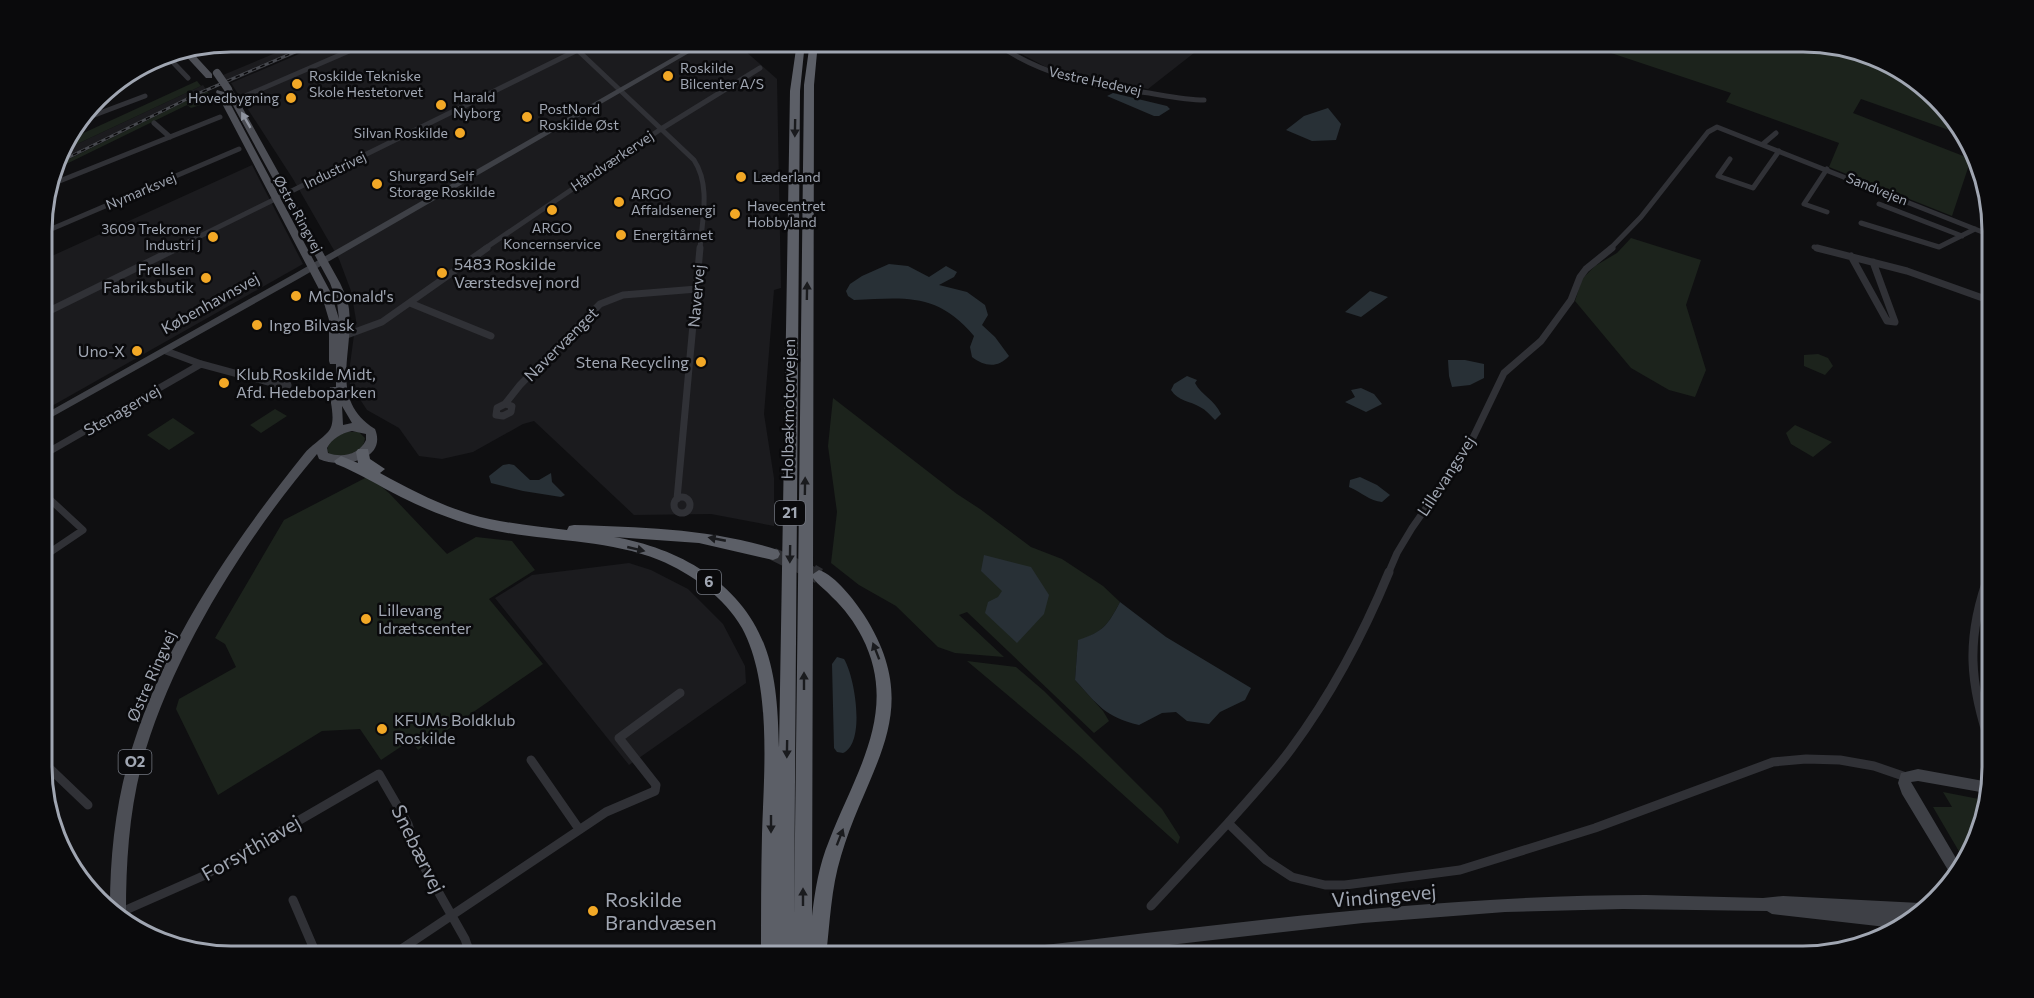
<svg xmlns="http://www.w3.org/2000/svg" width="2034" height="998" font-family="Commissioner,sans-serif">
	<rect width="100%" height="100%" fill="#0f0f11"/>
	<path fill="#1b1b1e" d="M302 42H323L228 83 223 75Z
		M327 42H735L777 79 781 288 774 290 764 414 774 478V526L711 514 634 515 534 421 523 424 473 452 442 459 419 456 399 428 367 410 350 384 349 372 356 320 351 291 339 259 293 179 231 83Z
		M1023 42H1208L1148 89 1077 76 1046 67 1010 48Z
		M203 85 207 91 57 165 60 152Z
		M252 165 303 264 43 411V260Z
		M629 563 651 570 688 589 723 624 745 666 746 683 629 765 495 598 532 575Z"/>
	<path fill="#1c231c" d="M1578 42H1803L1886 61 1960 126 1963 135 1861 99 1853 113 1971 159 1952 216 1829 167 1839 143 1726 102 1731 93Z
		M197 81 201 86 60 152 66 141Z
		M204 92H208L213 101 191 108 187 105 56 169 57 165Z
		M1631 238 1701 260 1686 305 1706 370 1695 397 1669 390 1631 368 1575 301 1582 279 1595 266 1617 253Z
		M1818 354 1828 358 1833 366 1825 375 1804 366V355Z
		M833 398 957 494 980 509 1031 547 1062 559 1103 586 1120 602C1108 625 1103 632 1078 641L1075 680 1103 711 1109 721 1094 733 967 612 959 615 1004 657 955 653 938 647 896 606 859 585 831 563 837 512 828 446Z
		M275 409 287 416 261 433 250 425Z
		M173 418 195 433 169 450 147 435Z
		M1795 425 1832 442 1813 457 1791 444 1786 433Z
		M347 432H359L365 438C363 456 344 456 330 455L327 450C329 440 338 435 347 432Z
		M369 476 389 493 447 554 476 537 512 541 535 570 489 599 543 664 418 750 411 740 381 760 360 729 322 731 218 795 176 709 179 699 236 667 225 644 215 638 284 520Z
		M967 661 1016 667 1044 691 1162 809 1180 837 1178 844 1079 755Z
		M1943 792 1984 800 1973 850 1964 860 1933 807H1952Z"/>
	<path fill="#283036" d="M1113 93 1167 106 1170 109 1159 116H1154L1107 96Z
		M1328 108 1341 124 1336 140 1312 141 1286 130 1304 116Z
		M889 264 908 266 929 277 946 266 957 272 954 277 939 285 967 292 985 305 988 315 982 325 995 337 1009 356C997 369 984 366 972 357L970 347 974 336C937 292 905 298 854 300L848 296 846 291 850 284 862 276Z
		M1370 291 1388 297 1361 317 1345 312Z
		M1448 360H1465L1484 364V378L1470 385 1452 387 1449 376Z
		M1187 376 1197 380 1195 383C1202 396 1214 399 1221 414L1215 420C1210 415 1206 410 1200 407 1190 401 1178 401 1171 390L1174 384Z
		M1361 388 1374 394 1382 404 1366 412 1345 402 1355 397 1351 390Z
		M509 464 514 465 530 480H539L551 473 552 482 565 495 561 497 523 491 491 483 489 476 503 465Z
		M1360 477 1377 485 1390 495 1382 502C1370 501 1361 492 1349 487L1350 480Z
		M984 555 1031 567 1049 595 1044 614 1017 643 985 613 988 602 998 597 1002 591 981 571Z
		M1120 602 1166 637 1251 688 1245 700 1220 712 1209 724 1187 721 1176 712 1162 713 1139 725C1105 717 1098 705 1075 680L1078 640C1103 632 1108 625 1120 602Z
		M837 657 844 659C855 677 866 743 843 753L837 752 834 748 832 664Z"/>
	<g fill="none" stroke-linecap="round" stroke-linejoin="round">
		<path stroke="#2c2d31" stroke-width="13" stroke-dasharray="13 6" stroke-linecap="butt" d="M773 554 815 574"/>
		<path stroke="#2c2d31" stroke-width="16" stroke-dasharray="16 8" stroke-linecap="butt" d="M812 572 819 576"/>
		<path stroke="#303136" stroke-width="5" d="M569 42 694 160C711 186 702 219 700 249
			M994 42C1040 75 1093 86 1149 93 1167 96 1186 100 1204 100
			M166 55 188 78
			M158 57 161 56
			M245 96 370 42
			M84 119 145 96
			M154 123 170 137
			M1763 144 1776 133
			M1730 159 1718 176 1753 188 1779 151
			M1827 169 1804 204 1827 212
			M52 184 220 117
			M1879 204 1962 236
			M1861 223 1939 247 1975 229
			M42 233 239 149
			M1814 247 1822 249
			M174 249 594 42
			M484 249 661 129 760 68
			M1610 249 1641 217 1708 132 1717 127 1990 235"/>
		<path stroke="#303136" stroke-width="7" d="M1817 248 1907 271 1991 301
			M1851 256 1887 321 1895 322 1873 262
			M410 303 491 336
			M43 314 177 248
			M344 336 382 322 487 248
			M166 351 201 364 283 386 288 385
			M505 404 520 385 600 304 623 295 697 289
			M505 404 512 406 511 412 503 416 496 415 497 408Z
			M43 455 201 364
			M43 493 83 530 43 557
			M674 505a8 8 0 1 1 16 0a8 8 0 1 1-16 0Z
			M677 499 700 248
			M1388 574 1397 553 1412 528 1468 448 1504 373 1541 341 1571 300 1580 277 1586 269 1612 248
			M1990 574 1991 570"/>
		<path stroke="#303136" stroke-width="9" d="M1389 572C1363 635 1331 695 1291 749 1272 775 1249 799 1228 823L1266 860 1292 877 1325 885H1345L1460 870 1595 828 1773 762 1806 759 1840 760 1874 766 1906 777
			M1990 572C1965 638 1969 684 1992 750
			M531 760 579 829
			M44 763 88 805
			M293 900 317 956
			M1151 906 1228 823
			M119 913 203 876 379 774 408 824 418 856 465 939 471 956
			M391 956 606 812 655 791 656 785 619 738 680 693"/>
		<path fill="#3e4046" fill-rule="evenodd" d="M700 42H708L300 278 43 422V415L294 274Z
			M1918 769 1989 782 1986 793 1918 781 1911 782 1960 865 1951 875 1902 794 1898 783 1901 773Z
			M1646 895 1763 898 1783 896 1920 903 1925 905 1915 917 1910 916 1914 918 1908 924 1895 928 1772 914 1767 911 1623 909 1505 912 1363 923 1073 956H1003L1005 951 1010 949C1221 925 1433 895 1646 895Z"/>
		<path fill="#4c4e55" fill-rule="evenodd" d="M190 50 212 74V78H206L182 52Z
			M225 87 232 89 340 283C344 292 348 300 349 309 354 354 328 399 375 429 388 461 340 469 319 459L317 454C246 537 168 661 141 767 129 815 126 863 126 912L124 917 110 906C110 859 115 811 127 766 158 651 230 546 304 454 311 445 321 440 328 432 337 423 330 401 329 390L330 387H336V364H330L329 361V320L321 293 216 92 217 90 224 92 331 293 339 319 337 302 330 283 224 89ZM342 406 352 423 343 425ZM352 431 366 434V440C359 455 342 458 328 453L327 448C332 439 341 433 352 431Z"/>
		<path fill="#5c5f67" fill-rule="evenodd" d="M797 42H805L800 91 794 917 804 85 810 42H818L814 85 813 574 819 570C836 576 854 600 864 615 926 712 868 764 841 856 831 888 830 923 826 956H761C761 915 761 874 762 834 764 771 772 684 742 628 725 598 691 573 659 560 599 536 530 543 468 524 445 517 423 508 401 497 379 486 359 473 336 464L334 461 341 456 358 463 356 452 358 449H368L370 459 385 469 380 473C409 489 438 504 470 514 501 523 535 526 567 530L569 526 574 525C643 527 712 529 778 550L780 554 778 558 773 560 699 543 614 537C678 548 740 582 764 644 777 677 778 714 779 748L790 91ZM813 578C818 585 826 590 832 597 844 608 855 623 862 637 900 711 855 773 829 841 819 865 815 890 812 916Z"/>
		<g stroke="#47494f" stroke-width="3">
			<path id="rail" d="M57 163 195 95 318 42"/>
		</g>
		<use href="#rail" stroke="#0a0a0c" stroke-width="1.5" stroke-dasharray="4.5" stroke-linecap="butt"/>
		<path stroke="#4c4e55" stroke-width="8" d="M217 73 228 89"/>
	</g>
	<defs><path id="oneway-solid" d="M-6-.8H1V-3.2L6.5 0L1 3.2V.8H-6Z" transform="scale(1.5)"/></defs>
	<use fill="#8f949f" href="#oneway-solid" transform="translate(246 120) rotate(-120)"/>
	<g fill="#1a1b1e">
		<use href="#oneway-solid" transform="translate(795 128) rotate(91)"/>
		<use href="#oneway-solid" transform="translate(807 291) rotate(-89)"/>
		<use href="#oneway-solid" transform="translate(805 486) rotate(-89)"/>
		<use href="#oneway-solid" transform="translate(717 539) rotate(-169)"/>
		<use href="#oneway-solid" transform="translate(636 549) rotate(13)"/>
		<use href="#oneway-solid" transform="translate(790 554) rotate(91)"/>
		<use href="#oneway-solid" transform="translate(876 651) rotate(-111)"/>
		<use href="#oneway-solid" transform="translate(804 681) rotate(-90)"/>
		<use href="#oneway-solid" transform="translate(787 749) rotate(91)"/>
		<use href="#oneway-solid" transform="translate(771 824) rotate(90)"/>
		<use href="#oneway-solid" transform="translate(840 837) rotate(-69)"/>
		<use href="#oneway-solid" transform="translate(803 897) rotate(-90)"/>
	</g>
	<g fill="#f2a826" stroke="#0a0a0c" stroke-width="2">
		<circle cx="668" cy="76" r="6"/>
		<circle cx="297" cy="84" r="6"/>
		<circle cx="291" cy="98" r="6"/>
		<circle cx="441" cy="105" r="6"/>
		<circle cx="527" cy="117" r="6"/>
		<circle cx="460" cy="133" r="6"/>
		<circle cx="741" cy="177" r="6"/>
		<circle cx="377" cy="184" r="6"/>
		<circle cx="619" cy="202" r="6"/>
		<circle cx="552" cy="210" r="6"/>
		<circle cx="735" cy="214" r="6"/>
		<circle cx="621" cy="235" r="6"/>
		<circle cx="213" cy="237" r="6"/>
		<circle cx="442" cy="273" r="6"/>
		<circle cx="206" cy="278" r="6"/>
		<circle cx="296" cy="296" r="6"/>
		<circle cx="257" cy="325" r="6"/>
		<circle cx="137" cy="351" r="6"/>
		<circle cx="701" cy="362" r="6"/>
		<circle cx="224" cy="383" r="6"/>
		<circle cx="366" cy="619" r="6"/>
		<circle cx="382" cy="729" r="6"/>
		<circle cx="593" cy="911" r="6"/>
	</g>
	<g text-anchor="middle" stroke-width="5" stroke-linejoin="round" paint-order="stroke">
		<g font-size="14" fill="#a0a6b2" stroke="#0a0a0c" text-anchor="start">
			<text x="680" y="73">Roskilde<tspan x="680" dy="16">Bilcenter A/S</tspan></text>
			<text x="309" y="81">Roskilde Tekniske<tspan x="309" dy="16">Skole Hestetorvet</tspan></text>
			<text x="453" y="102">Harald<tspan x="453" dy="16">Nyborg</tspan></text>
			<text x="279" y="103" text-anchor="end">Hovedbygning</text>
			<text x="539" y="114">PostNord<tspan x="539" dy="16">Roskilde Øst</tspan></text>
			<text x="448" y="138" text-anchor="end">Silvan Roskilde</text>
			<text x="389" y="181">Shurgard Self<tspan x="389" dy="16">Storage Roskilde</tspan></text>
			<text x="753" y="182">Læderland</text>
			<text x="631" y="199">ARGO<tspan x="631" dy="16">Affaldsenergi</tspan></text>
			<text x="747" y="211">Havecentret<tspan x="747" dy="16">Hobbyland</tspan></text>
			<text x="552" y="233" text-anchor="middle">ARGO<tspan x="552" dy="16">Koncernservice</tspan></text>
			<text x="201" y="234" text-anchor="end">3609 Trekroner<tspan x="201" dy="16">Industri J</tspan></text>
			<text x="633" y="240">Energitårnet</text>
		</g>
		<g font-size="14" fill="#a0a6b2" stroke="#0a0a0c">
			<text transform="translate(1095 81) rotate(12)" y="5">Vestre Hedevej</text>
			<text transform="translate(612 161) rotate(-34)" y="5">Håndværkervej</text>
			<text transform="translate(335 170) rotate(-26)" y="5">Industrivej</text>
			<text transform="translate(1877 189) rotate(22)" y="5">Sandvejen</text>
			<text transform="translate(141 191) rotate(-23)" y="5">Nymarksvej</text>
			<text transform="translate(298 214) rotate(61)" y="5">Østre Ringvej</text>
		</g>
		<g fill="#0a0a0c" stroke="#737780" stroke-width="1.5">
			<rect x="775" y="501" width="30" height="24" rx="4.5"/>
			<rect x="697" y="570" width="24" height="24" rx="4.5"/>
			<rect x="118.5" y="750" width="33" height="24" rx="4.5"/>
		</g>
		<g font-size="15" font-weight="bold" fill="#a0a6b2">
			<text x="790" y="518">21</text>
			<text x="709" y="587">6</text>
			<text x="135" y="767">O2</text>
		</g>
		<g font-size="16" fill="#a0a6b2" stroke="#0a0a0c" text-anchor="start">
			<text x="454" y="270">5483 Roskilde<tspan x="454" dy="18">Værstedsvej nord</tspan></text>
			<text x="194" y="275" text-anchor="end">Frellsen<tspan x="194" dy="18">Fabriksbutik</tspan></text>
			<text x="308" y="302">McDonald's</text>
			<text x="269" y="331">Ingo Bilvask</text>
			<text x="125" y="357" text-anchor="end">Uno-X</text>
			<text x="689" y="368" text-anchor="end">Stena Recycling</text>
			<text x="236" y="380">Klub Roskilde Midt,<tspan x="236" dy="18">Afd. Hedeboparken</tspan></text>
			<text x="378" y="616">Lillevang<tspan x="378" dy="18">Idrætscenter</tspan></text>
			<text x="394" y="726">KFUMs Boldklub<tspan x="394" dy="18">Roskilde</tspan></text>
		</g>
		<g font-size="16" fill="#a0a6b2" stroke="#0a0a0c">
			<text transform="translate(696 296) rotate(-85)" y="6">Navervej</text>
			<text transform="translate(210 303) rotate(-29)" y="6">Københavnsvej</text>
			<text transform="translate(561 344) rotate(-45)" y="6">Navervænget</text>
			<text transform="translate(788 409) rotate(-89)" y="6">Holbækmotorvejen</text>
			<text transform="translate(122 410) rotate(-30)" y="6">Stenagervej</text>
			<text transform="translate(1446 476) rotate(-57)" y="6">Lillevangsvej</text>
			<text transform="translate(151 676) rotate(-66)" y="6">Østre Ringvej</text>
		</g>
		<g font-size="20" fill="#a0a6b2" stroke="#0a0a0c">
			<text transform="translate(251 848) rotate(-30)" y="7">Forsythiavej</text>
			<text transform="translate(418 849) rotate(64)" y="7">Snebærvej</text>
			<text transform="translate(1384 896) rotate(-5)" y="7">Vindingevej</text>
		</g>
		<g font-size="20" fill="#a0a6b2" stroke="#0a0a0c" text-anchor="start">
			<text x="605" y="907">Roskilde<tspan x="605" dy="23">Brandvæsen</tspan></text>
		</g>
	</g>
	<path d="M0 0H2034V998H0ZM231 52H1803A179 179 0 0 1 1982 231V767A179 179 0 0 1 1803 946H231A179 179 0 0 1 52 767V231A179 179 0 0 1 231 52Z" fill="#0a0a0c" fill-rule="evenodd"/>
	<path fill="none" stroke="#a0a6b2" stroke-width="3" d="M231 52H1803A179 179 0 0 1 1982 231V767A179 179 0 0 1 1803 946H231A179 179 0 0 1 52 767V231A179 179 0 0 1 231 52Z"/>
</svg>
